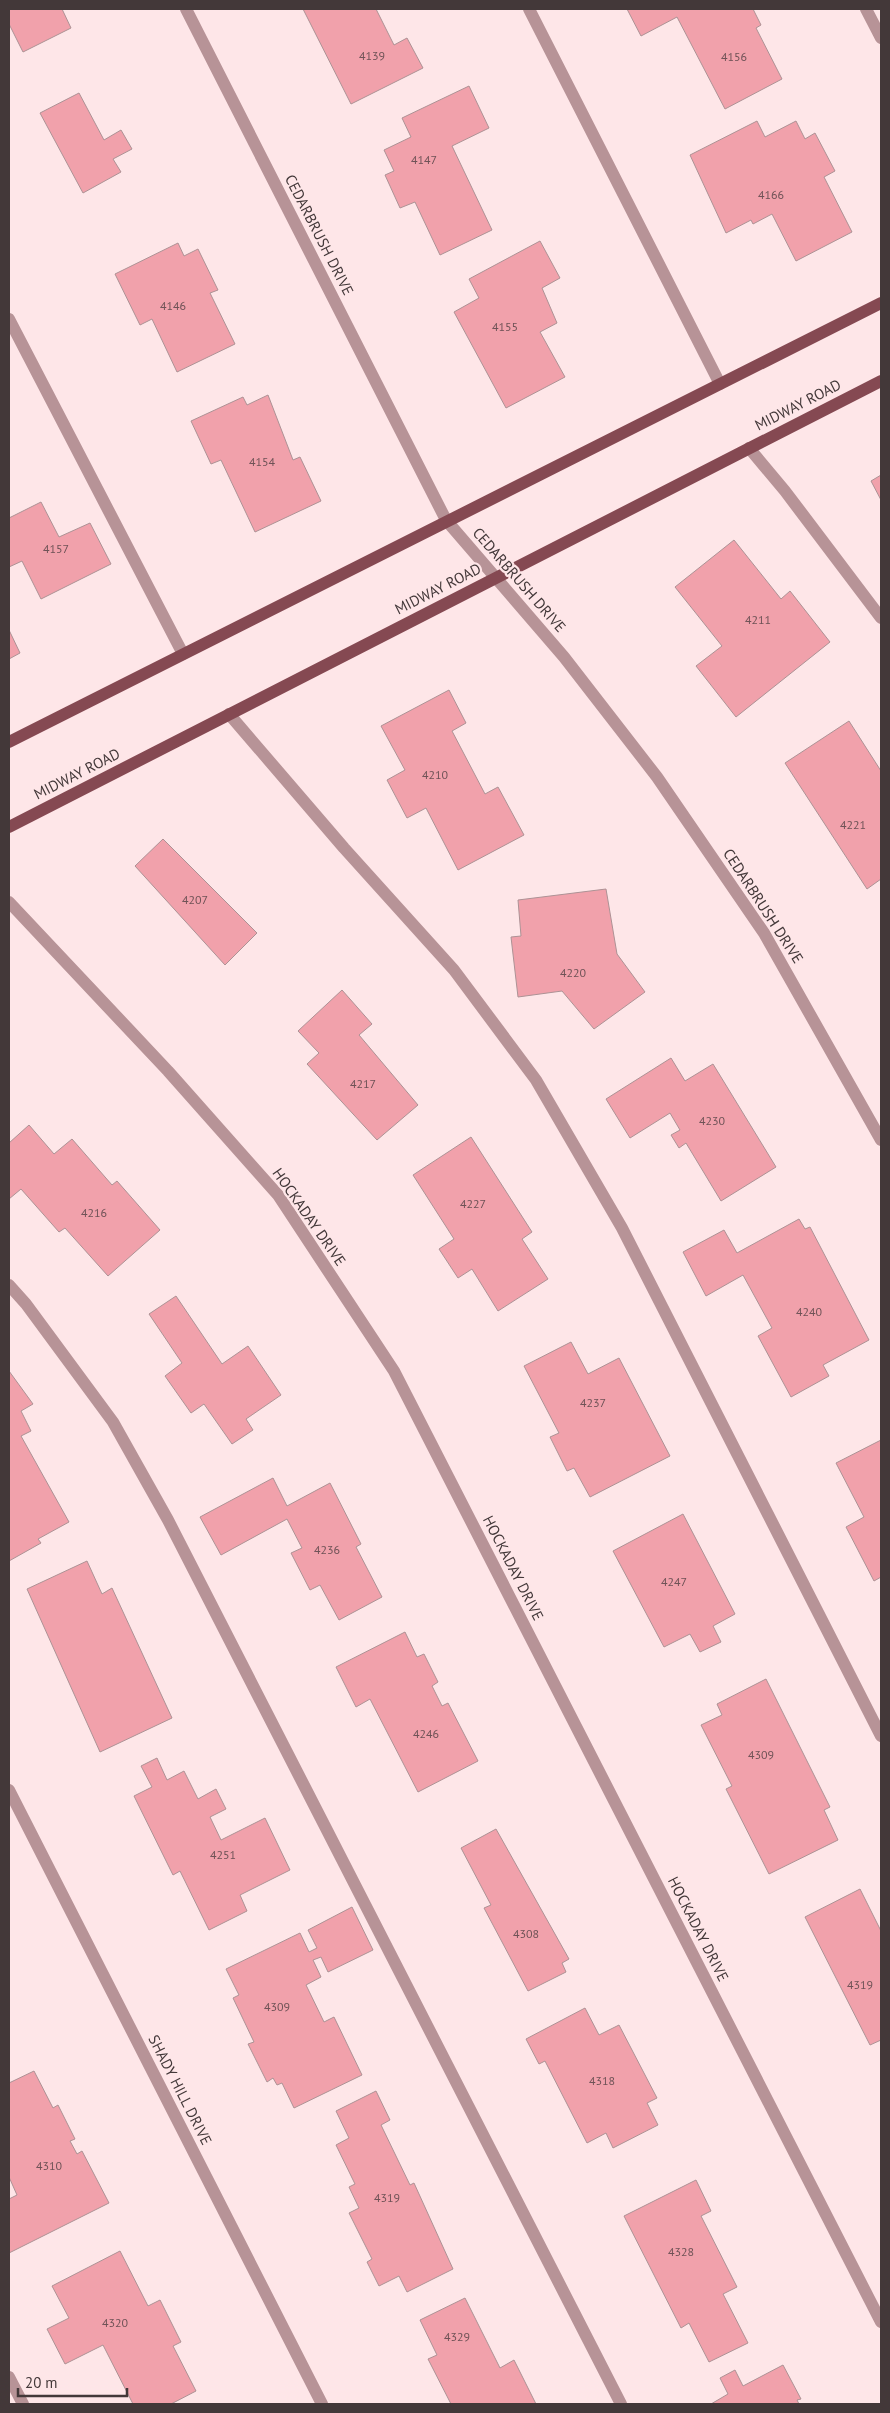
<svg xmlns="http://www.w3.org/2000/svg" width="890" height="2413" font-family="'PT Sans',sans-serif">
	<rect width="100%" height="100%" fill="#fee6e8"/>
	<path fill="#f1a1ab" stroke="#ad9295" d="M9 9H62L71 28 23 52 9 24Z
		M303 9H376L394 45 407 38 423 68 351 104Z
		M627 9H753L761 25 756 28 782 79 725 109 677 17 641 36Z
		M469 86 489 128 452 146 492 230 440 255 415 202 400 208 385 175 394 171 384 150 411 137 402 118Z
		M79 93 104 140 121 130 132 149 113 159 121 172 83 193 40 113Z
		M757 121 765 137 796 121 805 139 815 133 835 171 824 177 852 232 796 261 772 214 753 224 751 220 726 233 690 155Z
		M540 241 560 278 542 288 557 323 540 332 565 377 506 408 454 312 479 298 469 279Z
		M178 243 184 256 198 249 218 290 210 293 235 344 177 372 152 319 140 325 115 274Z
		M268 395 293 460 300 457 321 501 255 532 221 460 211 464 191 421 243 397 247 405Z
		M881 475V500L871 481Z
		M41 502 59 537 90 523 111 564 41 599 22 561 9 567V518Z
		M734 540 781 599 790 591 830 642 736 717 696 666 722 646 675 587Z
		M9 630 20 653 9 659Z
		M449 690 466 723 452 731 485 794 498 787 524 835 458 870 426 808 407 818 387 780 405 770 381 726Z
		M849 721 881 771V879L867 889 785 763Z
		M163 839 257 933 225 965 135 866Z
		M606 889 617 954 645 992 594 1029 562 991 518 997 511 937 521 936 518 900Z
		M342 990 372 1024 359 1035 418 1105 377 1140 307 1064 319 1053 298 1031Z
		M671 1058 685 1081 713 1064 776 1167 721 1201 686 1143 679 1148 671 1135 680 1130 670 1113 630 1138 606 1099Z
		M29 1125 54 1154 72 1139 112 1185 117 1181 160 1230 108 1276 65 1228 59 1232 21 1189 9 1199V1143Z
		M471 1137 532 1232 522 1239 548 1279 498 1311 472 1269 458 1278 439 1249 454 1239 413 1175Z
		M799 1219 805 1229 810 1227 869 1340 823 1365 829 1376 791 1397 758 1336 772 1328 743 1275 706 1296 683 1252 724 1230 737 1253Z
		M176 1296 222 1364 248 1346 281 1395 246 1419 253 1430 232 1444 204 1404 191 1413 165 1376 182 1363 149 1314Z
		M571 1342 588 1374 619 1358 670 1456 590 1497 574 1468 567 1471 550 1437 559 1433 524 1366Z
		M9 1371 33 1404 21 1411 31 1431 21 1436 69 1522 38 1539 41 1543 9 1561Z
		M881 1440V1577L874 1581 846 1527 864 1517 836 1463Z
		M273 1478 287 1506 330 1483 361 1544 356 1547 382 1597 339 1620 320 1585 310 1590 291 1553 302 1548 287 1519 221 1555 200 1517Z
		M683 1514 735 1614 713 1626 721 1642 700 1652 690 1634 664 1647 613 1551Z
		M87 1561 102 1594 112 1588 172 1718 100 1752 27 1589Z
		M405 1632 417 1657 424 1654 438 1682 432 1686 442 1706 448 1703 478 1761 418 1792 370 1699 356 1707 336 1667Z
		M766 1679 830 1807 824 1810 838 1840 769 1874 726 1789 732 1786 701 1725 722 1715 717 1704Z
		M157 1758 167 1780 184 1771 198 1799 216 1789 226 1809 210 1817 221 1840 265 1818 290 1870 240 1895 247 1911 209 1930 180 1871 173 1875 134 1796 152 1787 141 1766Z
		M496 1829 569 1959 562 1963 566 1972 528 1991 484 1908 491 1905 461 1848Z
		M860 1889 881 1931V2040L870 2045 805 1917Z
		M352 1907 373 1950 328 1972 321 1957 313 1960 321 1977 306 1985 324 2022 334 2017 362 2075 294 2108 282 2083 277 2085 273 2078 267 2082 248 2044 254 2042 233 1998 239 1995 226 1969 300 1933 309 1952 317 1948 308 1930Z
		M585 2008 599 2035 619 2025 657 2098 647 2103 658 2125 613 2148 606 2133 587 2143 545 2061 539 2064 526 2039Z
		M34 2071 53 2108 58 2105 75 2139 70 2141 77 2154 82 2151 109 2203 9 2253V2199L17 2195 9 2177V2083Z
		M376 2091 390 2120 381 2125 410 2185 414 2183 453 2269 407 2292 399 2276 379 2286 367 2262 372 2259 349 2213 359 2208 349 2187 355 2184 336 2145 349 2138 336 2111Z
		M696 2180 711 2211 701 2216 737 2287 723 2294 748 2343 709 2362 689 2323 681 2328 624 2216Z
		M120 2251 148 2306 160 2300 181 2342 173 2346 196 2391 171 2404H133L103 2345 65 2364 47 2329 69 2318 52 2286Z
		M465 2298 500 2368 514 2360 536 2404H451L428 2359 437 2355 420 2320Z
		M783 2365 801 2399 797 2400 799 2404H711L728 2394 720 2378 735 2370 743 2386Z"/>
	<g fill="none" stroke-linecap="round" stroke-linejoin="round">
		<path stroke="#b79397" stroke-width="12" d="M186 9 446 520 564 657 657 777 764 933 881 1140
			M529 9 720 384
			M866 9 881 38
			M9 319 183 654
			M749 448 785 491 881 618
			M229 714 344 848 454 970 536 1080 622 1228 881 1736
			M9 902 168 1071 278 1195 394 1371 881 2322
			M9 1285 26 1304 113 1422 168 1520 621 2404
			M9 1790 322 2404
			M9 2377 23 2404"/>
		<path stroke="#854952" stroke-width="12" d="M9 742 881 303
			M9 827 881 381"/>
	</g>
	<g text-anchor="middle" stroke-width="4.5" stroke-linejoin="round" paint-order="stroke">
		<g font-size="12" fill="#6e5256">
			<text x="372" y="60">4139</text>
			<text x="734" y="61">4156</text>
			<text x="424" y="164">4147</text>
			<text x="771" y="199">4166</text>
			<text x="173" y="310">4146</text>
			<text x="505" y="331">4155</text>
			<text x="262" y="466">4154</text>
			<text x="56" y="553">4157</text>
			<text x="758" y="624">4211</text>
			<text x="435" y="779">4210</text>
			<text x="853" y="829">4221</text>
			<text x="195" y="904">4207</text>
			<text x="573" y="977">4220</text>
			<text x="363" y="1088">4217</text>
			<text x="712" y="1125">4230</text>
			<text x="473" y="1208">4227</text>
			<text x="94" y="1217">4216</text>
			<text x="809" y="1316">4240</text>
			<text x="593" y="1407">4237</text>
			<text x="327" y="1554">4236</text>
			<text x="674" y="1586">4247</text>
			<text x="426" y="1738">4246</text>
			<text x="761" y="1759">4309</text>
			<text x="223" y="1859">4251</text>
			<text x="526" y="1938">4308</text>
			<text x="860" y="1989">4319</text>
			<text x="277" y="2011">4309</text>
			<text x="602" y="2085">4318</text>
			<text x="49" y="2170">4310</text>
			<text x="387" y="2202">4319</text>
			<text x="681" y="2256">4328</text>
			<text x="115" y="2327">4320</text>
			<text x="457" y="2341">4329</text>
		</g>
		<g font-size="15" fill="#433839" stroke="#fee6e8">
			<text transform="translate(319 235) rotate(63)" y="5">CEDARBRUSH DRIVE</text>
			<text transform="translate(798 405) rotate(-27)" y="5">MIDWAY ROAD</text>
			<text transform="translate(519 580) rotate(49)" y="5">CEDARBRUSH DRIVE</text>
			<text transform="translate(438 589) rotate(-27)" y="5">MIDWAY ROAD</text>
			<text transform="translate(77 774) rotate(-27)" y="5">MIDWAY ROAD</text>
			<text transform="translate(763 906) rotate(57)" y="5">CEDARBRUSH DRIVE</text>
			<text transform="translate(309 1217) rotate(55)" y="5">HOCKADAY DRIVE</text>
			<text transform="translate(513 1568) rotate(63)" y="5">HOCKADAY DRIVE</text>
			<text transform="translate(698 1929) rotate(63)" y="5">HOCKADAY DRIVE</text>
			<text transform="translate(180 2090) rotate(63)" y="5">SHADY HILL DRIVE</text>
		</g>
	</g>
	<rect width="890" height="2413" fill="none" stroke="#433839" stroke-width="20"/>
	<path d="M18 2388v8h109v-8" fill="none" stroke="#433839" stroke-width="2.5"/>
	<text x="25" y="2388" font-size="15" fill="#433839" stroke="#fee6e8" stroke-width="4" paint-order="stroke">20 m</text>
</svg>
